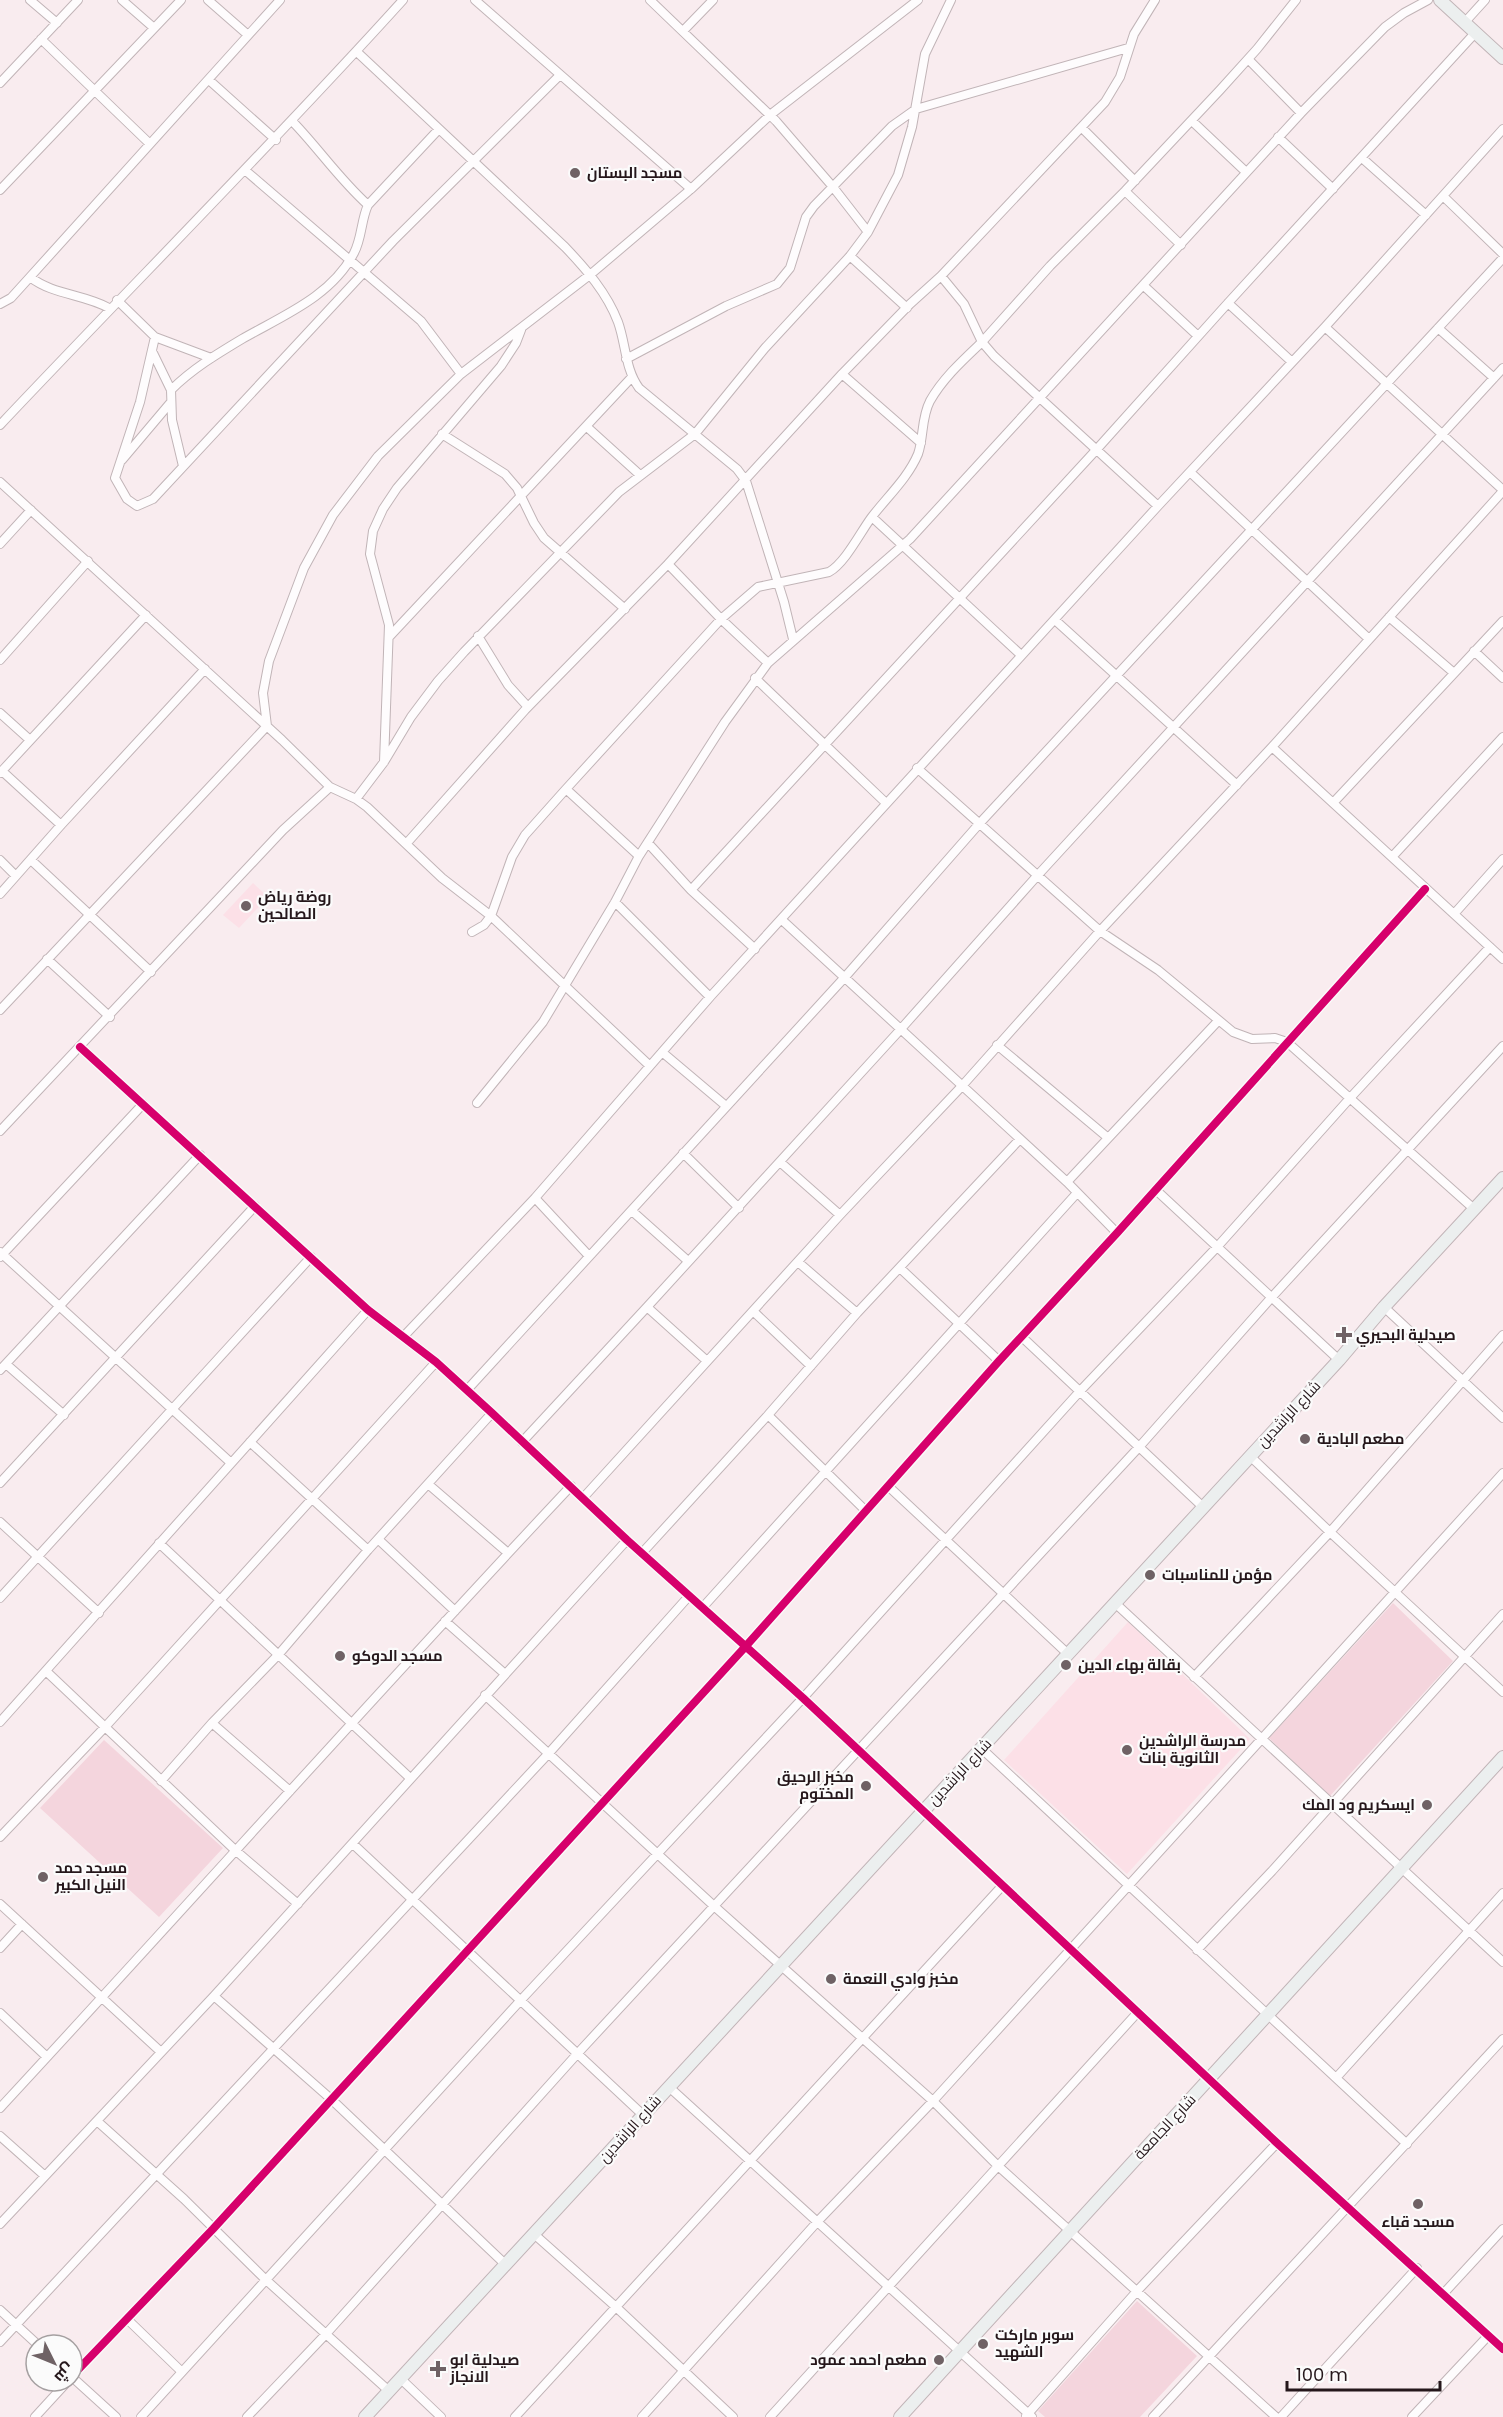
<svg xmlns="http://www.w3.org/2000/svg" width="1503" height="2417" font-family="Poppins,Cairo,sans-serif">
	<rect width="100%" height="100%" fill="#f9ecef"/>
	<path fill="#fce0e7" d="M253 883 268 897 239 928 223 915Z
		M1128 1622 1250 1739 1127 1874 1004 1760Z"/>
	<path fill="#f4d5dd" d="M1393 1603 1453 1661 1330 1796 1269 1738Z
		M104 1740 223 1848 159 1917 40 1808Z
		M1137 2301 1197 2356 1140 2417H1045L1038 2411Z"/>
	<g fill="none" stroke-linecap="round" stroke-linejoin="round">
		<g stroke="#c1b4b7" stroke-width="10">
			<path id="street" d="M30 0 57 23
				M122 0 154 28
				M208 0 248 35
				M475 0 691 189
				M1465 22 1485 0
				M683 31 713 0
				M41 39 150 144
				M357 52 565 247C586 269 607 293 618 322 626 344 625 369 639 388L737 469 746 481 784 602 793 639
				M1249 60 1301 113
				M209 80 276 140
				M0 83 78 0
				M1192 121 1246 172
				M293 122C319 149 340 180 368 205
				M1082 128 1135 181
				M1278 137 1333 189
				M1362 158 1426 215
				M246 171 421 321 461 374
				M0 190 181 0
				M1125 191 1181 245
				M1443 196 1503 254
				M868 232 898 175 912 127 925 54 951 0
				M850 256 907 308
				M30 277 280 0
				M1144 286 1198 336
				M117 300 155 337 211 358
				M1228 303 1292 362
				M0 304 11 298 30 277C53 295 84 294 109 308
				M1325 327 1503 490
				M1438 328 1494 378
				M155 337 140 402 115 478 127 499 137 506 153 499 393 241 560 75
				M152 351 171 390 172 420 183 466
				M626 359 726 306 777 284 790 268 806 217 814 206 892 126 916 109 1128 48
				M842 374 921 443
				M171 390C192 369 217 354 242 339 282 316 331 297 354 253 362 238 361 220 368 205L439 129
				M0 425C134 283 272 145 403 0
				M587 427 640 475
				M442 434 505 474 517 488 534 523 544 538 625 609
				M122 460 171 402
				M1190 472 1369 639
				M0 482 282 740 330 787 356 799 367 807 442 878 491 916 650 1066
				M1158 506 994 356 982 342 1050 266 1125 191 1220 90 1257 49 1296 0
				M872 517 1021 655
				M0 544 31 510
				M668 564 842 374 910 304 941 276
				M1389 617 1454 673
				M1055 620 1237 785
				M478 636 508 685 528 707
				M389 637 632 377
				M1474 651 1503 678
				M0 660 88 561
				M755 678 886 803
				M0 713 30 740
				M267 726 263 693 269 661 304 568 333 515 378 456 461 374 591 274 691 189 770 115 918 0
				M1272 747 1503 959
				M384 762 389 625 370 554 373 531 383 509 397 488 501 366 516 343 521 330
				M917 768 1100 931 1158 970 1233 1032 1252 1039 1275 1038 1287 1042 1474 1209
				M2 771 61 825
				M0 773 146 615
				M566 789 721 619 758 587 829 572C845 563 860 533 871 518 886 498 908 478 918 454 924 437 921 418 930 401 943 378 963 360 982 342L964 304 941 276 1105 102 1120 77 1134 34 1155 0
				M356 799 384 762 411 717 438 681 464 652 619 492 695 434 765 348 850 256 868 232 833 187 776 121 650 0
				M1333 803 1503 621
				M648 843 691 890 755 949
				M406 844 525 710 668 564 721 619 768 663
				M1392 857 1503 737
				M0 860 16 876
				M31 860 151 972
				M691 890 1097 449 1228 303 1476 32
				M0 894 61 825 205 669
				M615 902 710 997
				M1454 914 1503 859
				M782 920 1067 1182 1117 1233
				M472 932 484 925 491 916 512 857 525 835 566 789 639 856
				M47 959 110 1017
				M0 1010 267 726
				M997 1045 1107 1137
				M80 1047 368 1310 436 1362 492 1413 627 1540 803 1698 1277 2143 1503 2349
				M662 1052 726 1106
				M477 1103 543 1022 615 902 639 856 725 722 768 663 910 539 1301 113 1385 27 1404 13 1428 0
				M0 1131 283 830 330 787
				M683 1153 739 1208
				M780 1162 840 1215
				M1067 1182 1218 1021
				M1156 1190 1339 1360
				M535 1198 589 1256
				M632 1211 688 1261
				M0 1252 230 1462
				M0 1257 143 1104
				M798 1262 857 1313
				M900 1268 999 1361
				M647 1307 707 1361
				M1384 1307 1503 1418
				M753 1311 811 1366
				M404 1336 535 1198 710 997 1158 506 1325 327 1503 129
				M1022 1337 1203 1507
				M6 1364 64 1415
				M0 1370 200 1155
				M467 1390 845 977 979 824 1503 258
				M768 1415 866 1511
				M250 1442 368 1550
				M522 1442 647 1307 900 1030 1037 876 1503 368
				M1250 1456 1330 1532 1503 1692
				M0 1483 255 1206
				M428 1484 508 1553
				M888 1486 1068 1654
				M583 1498 840 1215 962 1086 1100 931 1272 747 1503 491
				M0 1522 99 1613
				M379 1540 455 1611
				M159 1543 410 1778
				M642 1553 768 1415 857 1313 1020 1139
				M0 1598 311 1257
				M1115 1603 1503 1962
				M703 1607 1077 1193
				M445 1621 505 1674
				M47 1672 235 1850 298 1904
				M1194 1677 1330 1532 1503 1335
				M485 1695 714 1906 933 2101 997 2165 1276 2417
				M0 1722 368 1310
				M212 1723 290 1791
				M982 1749 1407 2144
				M161 1781 212 1723 279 1654 368 1550 492 1413
				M0 1837 106 1726 436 1362
				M353 1844 643 2115
				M0 1904 161 2052
				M0 1948 22 1924
				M1197 1950 1272 1871 1503 1614
				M214 1996 331 2099 505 2264
				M0 2013 47 2057
				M1336 2078 1503 1893
				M669 2087 1032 2417
				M0 2108C191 1902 378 1691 571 1486
				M97 2121 184 2199 265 2279 389 2391
				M0 2136 45 2176
				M0 2224 214 1996 627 1540
				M534 2234 616 2307 733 2417
				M1444 2293 1503 2229
				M0 2310 38 2345
				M127 2319 182 2372
				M0 2342 549 1753 689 1596
				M72 2376 213 2229 746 1646 999 1361 1117 1233 1425 889
				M72 2377 116 2417
				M401 2379 441 2417
				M1026 2416 1138 2290 1277 2143
				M35 2417 68 2381
				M141 2417 520 2001 803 1698 1081 1390 1218 1246 1351 1097 1490 947
				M247 2417 326 2334 578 2053 1140 1446 1271 1298 1503 1046
				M515 2417 1003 1885
				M642 2417 818 2221 933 2101 1503 1473
				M770 2417 1138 2012
				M1153 2417 1503 2039
				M1281 2417 1417 2268
				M1412 2417 1488 2336"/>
		</g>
		<g stroke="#c1b4b7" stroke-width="14">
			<path id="secondary" d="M1440 0 1503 58
				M365 2417 1339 1360 1384 1307 1503 1178
				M900 2417 1503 1757"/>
		</g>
		<use href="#street" stroke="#fefcfd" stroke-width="8"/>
		<use href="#secondary" stroke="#ecefef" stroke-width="12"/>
		<g stroke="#fbfbfb" stroke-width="11">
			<path id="cycleway" d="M80 1047 368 1310 436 1362 492 1413 627 1540 803 1698 1277 2143 1503 2349
				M72 2376 213 2229 746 1646 999 1361 1117 1233 1425 889"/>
		</g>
		<use href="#cycleway" stroke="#d6006c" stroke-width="8"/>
	</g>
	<g fill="#6f6265" stroke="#fbfbfb" stroke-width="2">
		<circle cx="575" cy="173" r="6"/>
		<circle cx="246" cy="906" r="6"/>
		<path d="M1341 1326h6v6h6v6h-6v6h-6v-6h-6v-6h6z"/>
		<circle cx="1305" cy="1439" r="6"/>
		<circle cx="1150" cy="1575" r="6"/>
		<circle cx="340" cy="1656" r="6"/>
		<circle cx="1066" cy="1665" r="6"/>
		<circle cx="1127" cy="1750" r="6"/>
		<circle cx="866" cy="1786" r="6"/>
		<circle cx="1427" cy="1805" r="6"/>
		<circle cx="43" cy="1877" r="6"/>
		<circle cx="831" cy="1979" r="6"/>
		<circle cx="1418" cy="2204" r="6"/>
		<circle cx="983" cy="2344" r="6"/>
		<circle cx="939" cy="2360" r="6"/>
		<path d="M435 2360h6v6h6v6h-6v6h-6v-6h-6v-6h6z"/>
	</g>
	<g text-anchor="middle" stroke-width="4.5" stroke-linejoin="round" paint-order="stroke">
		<g font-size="15" font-weight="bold" fill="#25171b" stroke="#fbfbfb" text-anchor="start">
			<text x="587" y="178">مسجد البستان</text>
			<text x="258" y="902">روضة رياض<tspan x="258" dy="17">الصالحين</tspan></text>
			<text x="1356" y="1340">صيدلية البحيري</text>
			<text x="1317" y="1444">مطعم البادية</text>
			<text x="1162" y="1580">مؤمن للمناسبات</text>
			<text x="352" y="1661">مسجد الدوكو</text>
			<text x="1078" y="1670">بقالة بهاء الدين</text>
			<text x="1139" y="1746">مدرسة الراشدين<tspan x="1139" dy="17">الثانوية بنات</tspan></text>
			<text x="854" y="1782" text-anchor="end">مخبز الرحيق<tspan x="854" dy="17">المختوم</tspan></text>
			<text x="1415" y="1810" text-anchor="end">ايسكريم ود المك</text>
			<text x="55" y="1873">مسجد حمد<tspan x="55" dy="17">النيل الكبير</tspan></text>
			<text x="843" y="1984">مخبز وادي النعمة</text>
			<text x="1418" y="2227" text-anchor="middle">مسجد قباء</text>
			<text x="995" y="2340">سوبر ماركت<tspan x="995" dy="17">الشهيد</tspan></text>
			<text x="450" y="2365">صيدلية ابو<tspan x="450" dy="17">الانجاز</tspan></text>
			<text x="927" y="2365" text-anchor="end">مطعم احمد عمود</text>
		</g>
		<g font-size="15" fill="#25171b" stroke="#fbfbfb">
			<text transform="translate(1289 1414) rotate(-47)" y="5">شارع الراشدين</text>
			<text transform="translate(960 1772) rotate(-47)" y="5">شارع الراشدين</text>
			<text transform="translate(1165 2127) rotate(-47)" y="5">شارع الجامعة</text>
			<text transform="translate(630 2129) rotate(-48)" y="5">شارع الراشدين</text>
		</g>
	</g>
	<g transform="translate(54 2363) rotate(133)"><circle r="28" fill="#fbfbfb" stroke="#a5a0a1" stroke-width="1.5"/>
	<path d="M0-4.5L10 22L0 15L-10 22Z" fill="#6f6265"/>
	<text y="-9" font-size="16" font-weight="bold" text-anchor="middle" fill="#25171b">ش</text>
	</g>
	<path d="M1287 2381v9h153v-9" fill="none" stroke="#25171b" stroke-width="3"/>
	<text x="1296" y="2381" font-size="18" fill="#25171b" stroke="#fbfbfb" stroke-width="4.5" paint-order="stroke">100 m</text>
</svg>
